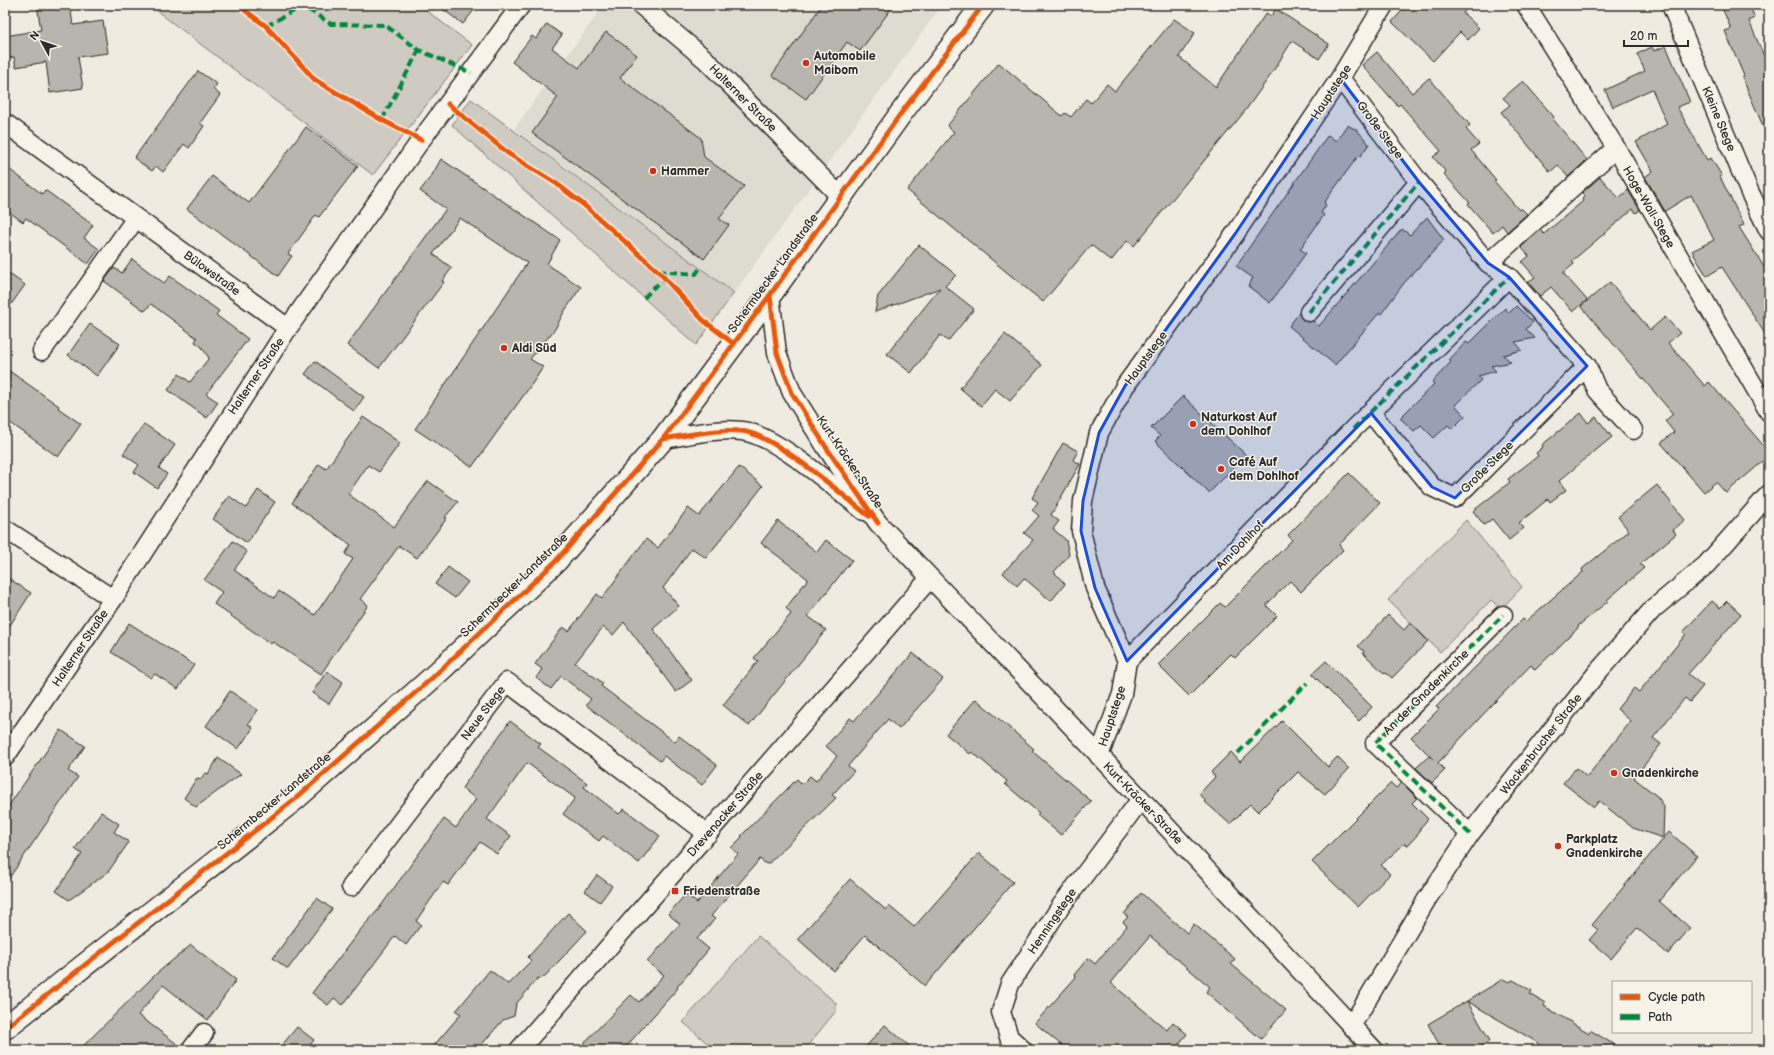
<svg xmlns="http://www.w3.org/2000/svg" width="1774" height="1055" font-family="'Balsamiq Sans',sans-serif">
	<rect width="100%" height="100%" fill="#efebe0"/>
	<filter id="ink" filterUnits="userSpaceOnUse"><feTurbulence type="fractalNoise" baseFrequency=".025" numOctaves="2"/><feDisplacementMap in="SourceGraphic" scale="8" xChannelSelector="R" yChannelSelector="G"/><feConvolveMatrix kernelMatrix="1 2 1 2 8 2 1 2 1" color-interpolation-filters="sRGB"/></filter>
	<g filter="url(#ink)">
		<path fill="#dedbd1" d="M604 5H942L734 293 514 129Z"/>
		<path fill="#cfcbc2" stroke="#7d7b76" d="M149 5H291L301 12 306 5H419L472 45 373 175Z
			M471 99 734 293 696 345 452 125Z
			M1466 520 1522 587 1501 609 1491 600 1440 652 1388 600Z
			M758 936 836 1003V1011L804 1050H715L683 1022Z"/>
		<path fill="#b8b5ae" stroke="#2b2b2b" d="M37 5H70L73 25 103 21 108 53 78 57 83 88 50 93 46 62 16 67 14 57 5 59V36L41 30Z
			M437 5H478L463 24Z
			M822 5H894L860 51 847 42 806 99 772 75Z
			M1407 5H1471L1463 13 1479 28 1468 40 1460 32 1433 61 1392 22Z
			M1721 5H1749L1755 18 1749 21 1769 68V140L1742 77 1744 76 1725 31 1731 29Z
			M1276 9 1329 44 1319 59 1292 41 1270 76 1245 111 1134 246 1127 241 1111 261 1091 245 1043 302 907 190 954 132 947 126 999 63 1062 116 1065 113 1071 117 1086 99 1091 103 1107 84 1115 91 1174 19 1195 33 1179 57 1216 87 1266 13 1271 16Z
			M547 24 562 35 552 48 579 68 606 32 637 55 620 78 701 138 704 157 744 186 719 219 729 225 704 259 532 133 558 97 512 62 532 36 536 39Z
			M1666 46 1690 102 1677 107 1707 160 1711 158 1722 176 1720 177 1744 225 1739 227 1769 275V340L1722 267 1707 276 1697 260 1692 251 1714 240 1691 195 1665 211 1645 177 1653 171 1636 142 1667 124 1652 89 1613 107 1605 90 1645 71 1637 54 1652 47 1654 51Z
			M1377 52 1412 93 1429 78 1470 125 1466 129 1479 144 1471 150 1496 180 1494 181 1519 210 1521 208 1527 214 1507 232 1502 225 1493 233 1468 204 1470 203 1444 174 1446 172 1433 157 1441 151 1400 104 1398 106 1362 65Z
			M198 71 217 84 213 89 220 95 200 123 204 126 189 148 184 144 163 172 156 166 152 171 134 158Z
			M1523 81 1554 117 1553 119 1587 160 1568 177 1558 165 1550 172 1501 112 1510 105 1503 98Z
			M1347 125 1357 130 1369 144 1360 157 1358 156 1324 203 1326 205 1321 213 1324 215 1300 249 1306 253 1270 303 1248 286 1253 278 1236 266 1328 135 1336 141Z
			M306 127 358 166 319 217 316 215 288 254 292 256 278 276 187 209 212 176 249 203Z
			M441 159 560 240 547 264 581 287 564 312 555 329 530 359 543 367 534 381 472 467 415 429 527 263 460 218 433 254 452 268 442 281 444 282 379 368 347 345 446 209 420 191 432 175Z
			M5 166 42 194 45 190 93 225 84 238 99 249 88 264 26 218 23 222 5 209Z
			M1600 177 1619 198 1628 190 1640 210 1636 213 1633 209 1572 261 1574 264 1563 273 1587 300 1573 312 1551 287 1540 296 1528 282 1535 277 1522 262 1529 256 1521 247 1540 230 1544 234 1583 201 1582 199 1585 196 1582 193Z
			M1427 217 1444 240 1404 283 1381 314 1379 313 1335 365 1289 326 1299 313 1303 320 1308 322 1314 321 1319 326 1402 229 1410 235Z
			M919 245 956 275 945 286 974 309 948 341 940 335 911 373 887 354 940 288 875 312 878 296Z
			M132 259 164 283 170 276 219 311 216 315 248 339 206 394 218 402 207 418 168 390 179 374 190 382 209 358 201 346 195 342 197 338 151 304 145 311 104 281 114 268 122 273Z
			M5 271 25 285 5 313Z
			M1610 282 1650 330 1665 317 1680 333 1668 343 1705 386 1709 382 1769 452V456L1726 493 1716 482 1704 492 1661 443 1674 432 1665 421 1673 414 1581 306Z
			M1516 306 1533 322 1526 329 1535 338 1515 342 1522 350 1503 355 1511 362 1491 366 1496 371 1478 376 1481 380 1455 405 1465 416 1452 429 1448 425 1434 438 1421 425 1414 431 1400 418 1434 384 1432 382 1451 362 1449 360 1466 342 1469 344 1505 308 1509 313Z
			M90 324 120 344 97 376 68 355Z
			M1005 334 1042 365 1010 401 995 389 981 406 960 388Z
			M315 361 364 397 354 411 305 374Z
			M5 368 59 406 58 408 81 424 58 457 5 419Z
			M1183 396 1246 455 1209 493 1155 441 1160 436 1151 428Z
			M1581 413 1588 423 1596 417 1612 437 1559 481 1566 490 1550 502 1548 499 1519 523 1524 528 1509 540 1492 519 1484 525 1473 511 1510 482 1508 479 1538 456 1536 453 1543 447 1542 445Z
			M363 417 400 443 379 472 368 465 348 494 394 527 428 481 458 502 445 517 447 518 417 558 399 546 360 599 368 605 321 674 273 642 271 644 214 604 222 592 204 580 233 541 247 552 234 570 274 598 279 591 315 615 353 559 345 554 351 545 292 503 319 464 326 469Z
			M144 424 175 445 159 468 167 474 157 488 134 472 139 465 123 454Z
			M1063 443 1078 451 1073 460 1080 464 1051 515 1059 521 1053 529 1066 540 1069 555 1054 572 1065 584 1051 601 1024 578 1017 586 1003 573 1033 540 1024 533 1039 516 1032 510 1038 502 1032 498Z
			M739 467 763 486 706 558 692 548 663 588 679 606 653 629 692 680 676 692 624 622 613 635 603 627 575 663 603 683 601 686 675 742 679 736 717 765 702 785 664 756 660 761 586 705 591 699 561 676 551 689 536 678 542 669 535 664 563 627 569 631 597 594 602 598 646 539 658 548 688 508 699 516Z
			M1349 473 1380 503 1339 545 1343 550 1301 592 1290 581 1268 603 1267 606 1277 616 1235 658 1231 654 1189 696 1158 665 1220 603 1225 607 1292 540 1288 535Z
			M1657 485 1685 520 1673 530 1676 534 1640 564 1644 568 1607 600 1608 601 1578 626 1579 627 1535 670 1531 665 1491 706 1438 763 1445 770 1432 783 1416 768 1430 755 1433 759 1411 737 1439 709 1436 707 1523 619 1526 621 1583 572 1582 569 1629 531 1618 517Z
			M258 490 275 502 247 543 213 519 229 496 246 508Z
			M778 521 817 552 826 540 852 560 808 616 826 630 749 726 723 705 758 661 754 658 791 614 786 608 808 579 761 543Z
			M448 567 468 582 455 598 435 584Z
			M5 576 31 593 5 633Z
			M1712 601 1720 608 1727 601 1741 614 1688 674 1703 686 1690 702 1685 698 1653 738 1661 744 1634 778 1658 797 1664 807 1663 838 1633 828 1599 801 1594 807 1563 783 1576 768 1587 777 1631 721 1617 709 1634 688 1639 692 1686 634 1683 632Z
			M1388 615 1404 630 1410 623 1428 641 1392 678 1386 673 1385 674 1363 653 1364 651 1358 646Z
			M129 623 194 665 178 689 155 674 151 678 111 652Z
			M913 653 943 679 899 729 888 719 848 766 854 771 832 795 836 798 769 863 766 864 760 859 711 916 715 919 697 939 709 949 677 987 678 988 623 1050H577L631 995 639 1002 664 975 647 962 680 924 668 914 686 894 697 903 738 854 731 848 742 837 741 836 797 779 802 784 810 776 816 781 837 756 826 746 850 718 854 721Z
			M1326 661 1372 707 1359 721 1312 674Z
			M327 671 343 682 329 704 312 693Z
			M230 691 258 710 248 724 253 728 238 749 206 726Z
			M976 699 1034 749 1032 751 1091 801 1061 835 1037 815 1039 813 1005 784 1007 781 972 752 970 754 946 734Z
			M510 721 541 744 538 747 587 783 584 787 619 814 624 809 660 836 639 863 603 836 599 841 563 814 575 798 527 763 487 819 511 836 497 854 480 842 448 885 443 882 416 921 421 925 406 945 395 936 343 1005 334 998 328 1005 312 993 361 929 378 910 444 819 456 828 476 799 462 788Z
			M1282 721 1328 767 1337 757 1349 769 1325 794 1298 772 1258 812 1250 804 1230 824 1204 801 1205 800 1199 794 1215 777 1211 772 1231 752 1240 762Z
			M61 730 85 746 68 771 78 777 5 884V811Z
			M218 758 241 774 196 807 184 798 197 778 200 780 205 773 208 774Z
			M1391 783 1396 788 1402 783 1417 798 1412 803 1428 819 1420 828V832L1408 845 1404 844 1381 865 1390 874 1358 907 1312 862Z
			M101 812 119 824 114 832 129 842 108 872 69 900 56 891 82 854 75 849Z
			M1669 832 1697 856 1659 901 1690 928 1668 954 1637 928 1611 959 1589 940 1598 930 1592 925Z
			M979 853 1013 882 925 986 865 935 834 971 798 939 850 879 886 910 889 906 914 927Z
			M597 875 612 886 600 902 585 891Z
			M1141 893 1187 933 1194 924 1235 959 1231 964 1286 1010 1261 1039 1206 992 1210 987 1150 936 1111 983 1167 1030 1173 1022 1187 1034 1174 1050H1067L1035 1023 1076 977 1074 975 1088 958 1095 964 1127 926 1123 922 1128 917 1124 914Z
			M317 898 332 909 288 969 273 958Z
			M568 913 587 931 546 975 540 979 538 978 516 1004 514 1016 503 1020 477 1050H430L461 1014 456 1011 490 970 508 984 531 961 528 957Z
			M191 945 236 980 208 1020 163 985 138 1015 181 1047V1050H79L156 974Z
			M1503 979 1509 982 1513 980 1532 991 1530 994 1545 1003 1544 1006 1589 1033 1590 1030 1623 1050H1537L1540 1044 1467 1001Z
			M1467 1001 1490 1041 1474 1050H1442L1428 1024Z
			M885 1025 914 1050H863Z
			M297 1027 314 1040 306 1050H278Z"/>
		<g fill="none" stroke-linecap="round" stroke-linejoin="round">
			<g stroke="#2b2b2b" stroke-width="21">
				<path id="minor" d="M641 5 705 59 840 196
					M1526 5 1616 148 1769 412
					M1671 5 1750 193 1769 231
					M1340 78 1419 182 1488 263 1509 277 1587 366 1597 390 1633 430
					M5 123 288 328
					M1488 263 1616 148
					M770 295 777 353 792 393 826 447 878 523 1141 799 1374 1050
					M1309 312 1419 182
					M42 351 136 218
					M1371 413 1432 487 1455 498 1587 366
					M663 439C688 435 716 428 742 431 776 435 836 489 864 511
					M5 529 113 599
					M1127 661 1353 429 1509 277
					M1099 756 1122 694 1127 661 1095 588 1081 531 1083 501 1099 433 1125 386 1235 234 1340 78 1384 5
					M5 757 113 599 288 328 421 140 521 5
					M1470 834 1375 743 1503 615
					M351 887 507 682 708 834
					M1352 1025 1427 899 1470 834 1596 674 1653 609 1706 565 1769 494
					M191 1050 204 1033
					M519 1050 930 578
					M1023 1050 1009 1037 1001 1012 1010 984 1061 906 1141 799"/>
			</g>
			<g stroke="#2b2b2b" stroke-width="25">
				<path id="primary" d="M5 1028 295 799 432 678 556 561 663 439 770 295 902 112 983 5"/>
			</g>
			<use href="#minor" stroke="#f7f3e8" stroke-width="18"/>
			<use href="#primary" stroke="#f7f3e8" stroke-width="22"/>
			<path stroke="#00873e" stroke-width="4" stroke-dasharray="8 4" stroke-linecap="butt" d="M266 26 303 6 331 24 385 25 419 50 471 73
				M382 120 419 50
				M658 271 696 274 700 268
				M644 298 654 287 665 280
				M1309 312 1419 182
				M1353 429 1509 277
				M1238 753 1307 683
				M1470 834 1375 743 1503 615"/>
			<g stroke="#f7f3e8" stroke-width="8">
				<path id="cycleway" d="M238 5 266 26 315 80 382 120 421 140
					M448 104 509 154 557 184 584 205 658 271 703 320 734 344
					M770 295 777 353 792 393 826 447 878 523
					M663 439C689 435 715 429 741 431 774 434 841 494 869 516
					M5 1028 295 799 432 678 556 561 663 439 770 295 902 112 983 5"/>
			</g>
			<use href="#cycleway" stroke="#e8590c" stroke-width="5"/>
		</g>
	</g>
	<path fill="#1d4ed8" fill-opacity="0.2" stroke="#1d4ed8" stroke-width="3" stroke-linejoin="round" d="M1340 78 1419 182 1488 263 1509 277 1587 366 1455 498 1432 487 1371 413 1127 661 1095 588 1081 531 1083 501 1099 433 1125 386 1235 234Z"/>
	<g fill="#c8321e" stroke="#f7f3e8" stroke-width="1.5">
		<circle cx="806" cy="63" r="4"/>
		<circle cx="653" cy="171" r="4"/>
		<circle cx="504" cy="348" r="4"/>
		<circle cx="1193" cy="424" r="4"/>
		<circle cx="1221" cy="469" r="4"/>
		<circle cx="1614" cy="773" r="4"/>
		<circle cx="1558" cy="846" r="4"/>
		<rect x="671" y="887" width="8" height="8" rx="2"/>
	</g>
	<g text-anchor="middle" stroke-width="3" stroke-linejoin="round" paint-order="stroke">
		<g font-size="12" font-weight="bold" fill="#2b2b2b" stroke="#f7f3e8" text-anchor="start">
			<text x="814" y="60">Automobile<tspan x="814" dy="14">Maibom</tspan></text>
			<text x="661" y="175">Hammer</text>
			<text x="512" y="352">Aldi Süd</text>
			<text x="1201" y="421">Naturkost Auf<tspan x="1201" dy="14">dem Dohlhof</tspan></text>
			<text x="1229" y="466">Café Auf<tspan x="1229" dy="14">dem Dohlhof</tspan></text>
			<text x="1622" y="777">Gnadenkirche</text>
			<text x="1566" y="843">Parkplatz<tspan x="1566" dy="14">Gnadenkirche</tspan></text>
			<text x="683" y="895">Friedenstraße</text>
		</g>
		<g font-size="12" fill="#2b2b2b" stroke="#f7f3e8">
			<text transform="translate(1331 92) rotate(-57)" y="4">Hauptstege</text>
			<text transform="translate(743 98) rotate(45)" y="4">Halterner Straße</text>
			<text transform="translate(1719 119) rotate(67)" y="4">Kleine Stege</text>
			<text transform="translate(1380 130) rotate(53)" y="4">Große Stege</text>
			<text transform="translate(1649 207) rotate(60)" y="4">Hoge-Wall-Stege</text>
			<text transform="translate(212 273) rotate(36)" y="4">Bülowstraße</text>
			<text transform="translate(773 273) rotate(-54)" y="4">Schermbecker Landstraße</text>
			<text transform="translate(1146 358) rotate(-54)" y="4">Hauptstege</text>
			<text transform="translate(256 376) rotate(-56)" y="4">Halterner Straße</text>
			<text transform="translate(850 462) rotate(56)" y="4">Kurt-Kräcker-Straße</text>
			<text transform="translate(1487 467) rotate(-45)" y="4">Große Stege</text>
			<text transform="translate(1240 545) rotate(-46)" y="4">Am Dohlhof</text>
			<text transform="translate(514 585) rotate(-44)" y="4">Schermbecker Landstraße</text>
			<text transform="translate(80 648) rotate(-56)" y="4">Halterner Straße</text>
			<text transform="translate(1426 692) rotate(-45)" y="4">An der Gnadenkirche</text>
			<text transform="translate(483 713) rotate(-53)" y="4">Neue Stege</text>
			<text transform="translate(1112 716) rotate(-72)" y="4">Hauptstege</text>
			<text transform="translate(1541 744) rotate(-52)" y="4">Wackenbrucher Straße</text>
			<text transform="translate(274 801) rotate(-40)" y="4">Schermbecker Landstraße</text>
			<text transform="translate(1143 803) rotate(46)" y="4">Kurt-Kräcker-Straße</text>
			<text transform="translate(725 814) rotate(-49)" y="4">Drevenacker Straße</text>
			<text transform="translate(1052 921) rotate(-56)" y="4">Henningstege</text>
		</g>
	</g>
	<rect width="1774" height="1055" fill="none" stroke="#f7f3e8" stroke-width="20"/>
	<rect x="10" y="10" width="1754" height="1035" fill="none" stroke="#2b2b2b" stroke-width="1.5" filter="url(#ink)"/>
	<rect x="1612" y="981" width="140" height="52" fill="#f7f3e8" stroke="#a5a39c"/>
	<rect x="1620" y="994" width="20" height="6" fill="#e8590c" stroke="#a5a39c"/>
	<text x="1648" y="1001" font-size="12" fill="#2b2b2b">Cycle path</text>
	<rect x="1620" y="1014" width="20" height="6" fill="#00873e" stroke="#a5a39c"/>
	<text x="1648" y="1021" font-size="12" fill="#2b2b2b">Path</text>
	<g transform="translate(42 42) rotate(310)" stroke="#f7f3e8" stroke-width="3" paint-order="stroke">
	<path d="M0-3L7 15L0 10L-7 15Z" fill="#2b2b2b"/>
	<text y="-6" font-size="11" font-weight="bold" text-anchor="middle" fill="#2b2b2b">N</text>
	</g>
	<path d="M1624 40v6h64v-6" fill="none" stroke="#2b2b2b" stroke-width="2"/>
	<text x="1630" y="40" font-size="12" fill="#2b2b2b" stroke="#f7f3e8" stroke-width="3" paint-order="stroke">20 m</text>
</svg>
